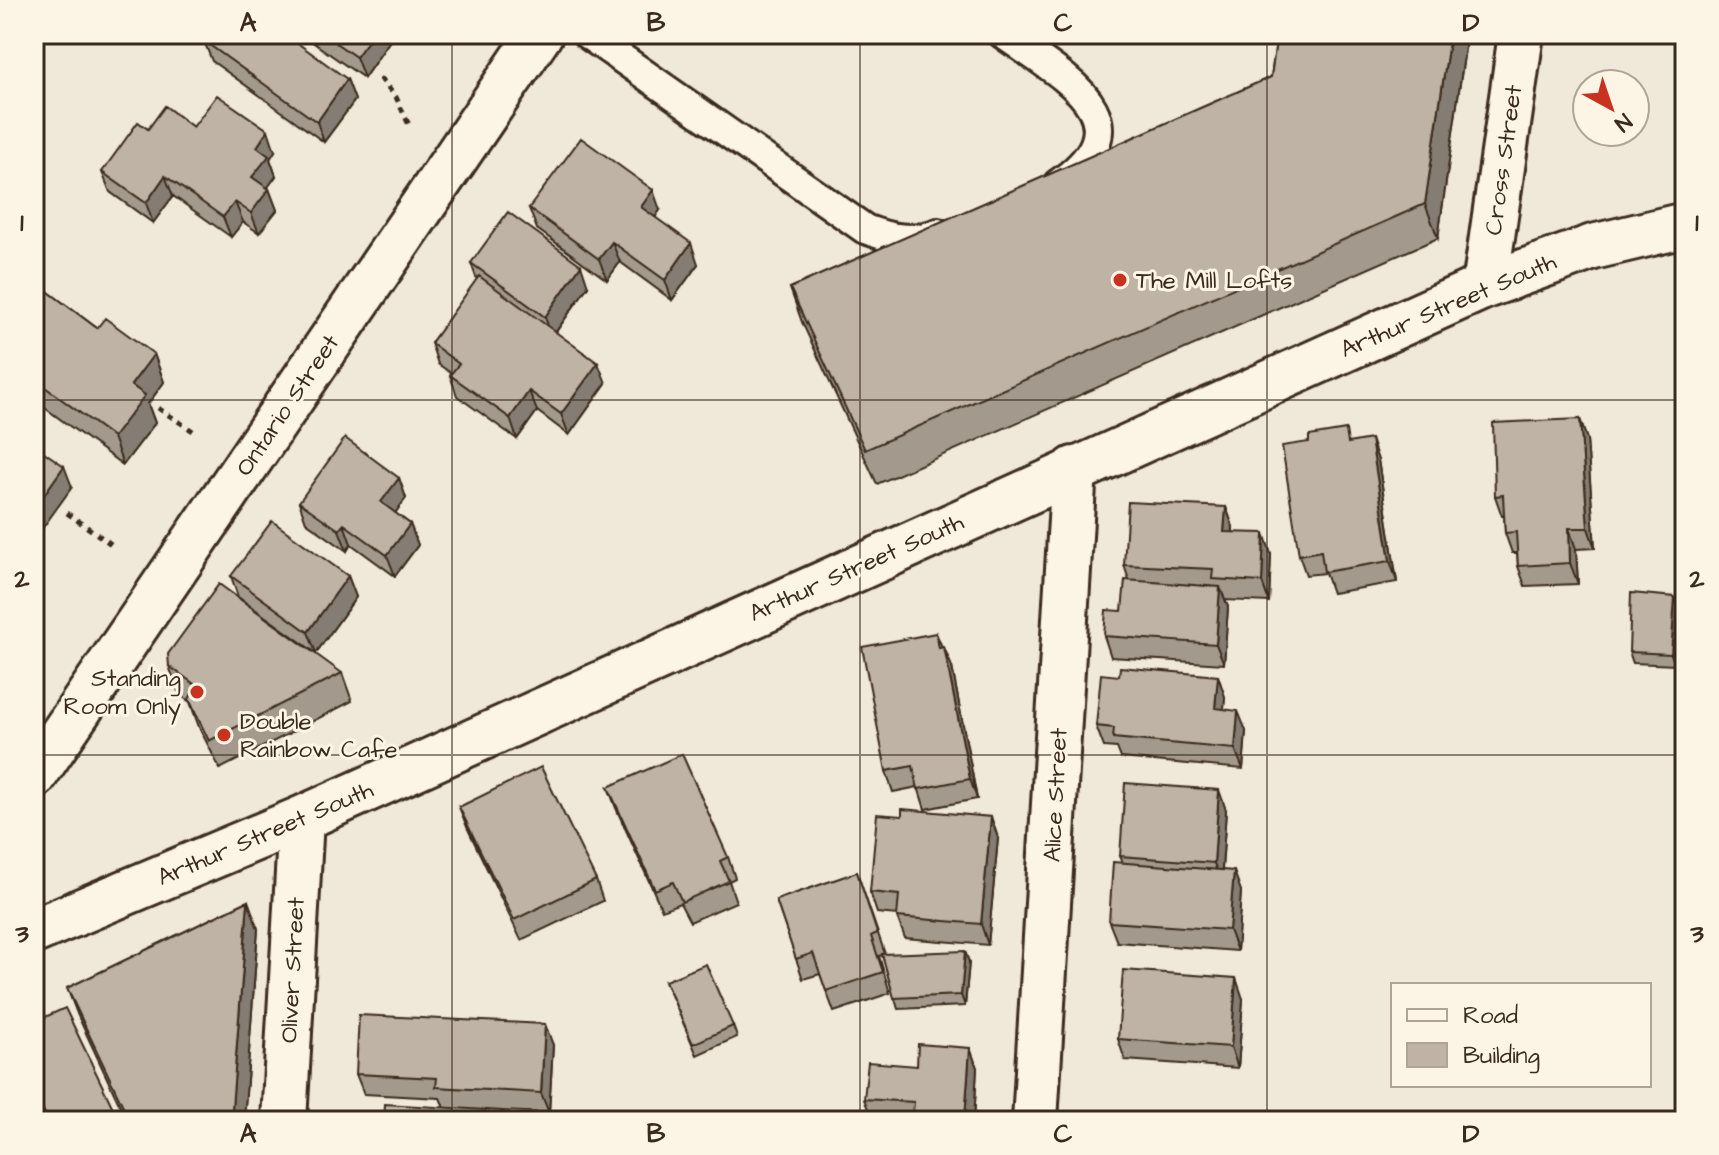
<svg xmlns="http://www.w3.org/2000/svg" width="1719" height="1155" font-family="'Architects Daughter',sans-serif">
	<rect width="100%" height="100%" fill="#f0e9d9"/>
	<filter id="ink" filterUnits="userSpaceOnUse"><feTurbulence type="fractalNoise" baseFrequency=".0125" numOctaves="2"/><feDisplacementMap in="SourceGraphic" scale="16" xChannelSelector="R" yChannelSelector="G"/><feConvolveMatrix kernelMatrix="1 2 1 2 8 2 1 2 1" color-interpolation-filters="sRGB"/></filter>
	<g filter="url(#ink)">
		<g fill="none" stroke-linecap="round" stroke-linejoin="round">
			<g stroke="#3b2a1e" stroke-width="34">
				<path id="lane" d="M587 34 865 229C891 239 912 243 938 233
					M1003 34C1060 75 1151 119 1058 184"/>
			</g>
			<g stroke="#3b2a1e" stroke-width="50">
				<path id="street" d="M1485 286 1521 34
					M34 776 540 34
					M34 931 301 819 1485 286 1593 247 1685 225
					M284 1121 301 819
					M1035 1121 1074 469"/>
			</g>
			<path stroke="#3b2a1e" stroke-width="5" stroke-dasharray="6 6" stroke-linecap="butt" d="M380 78 396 97 409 125
				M158 408 193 431
				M67 513 111 544"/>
			<use href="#lane" stroke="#fcf5e5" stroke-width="28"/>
			<use href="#street" stroke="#fcf5e5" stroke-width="44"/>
		</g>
		<path fill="#a39a8d" stroke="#3b2a1e" stroke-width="2" d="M301 34H392L393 36 364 78Z
			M1277 34H1467L1438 238 877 484 802 322 790 288 1271 77Z
			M204 41 347 79 355 100 324 142 212 61Z
			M148 129 275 151 270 159 276 176 267 188 269 189 277 210 259 233 243 222 231 237 173 196 153 223 110 192 102 172Z
			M529 208 660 210 655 217 698 264 672 300 620 262 607 280 537 229Z
			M471 263 588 286 556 332 606 383 569 435 537 411 517 439 457 396 450 375 451 373 438 364 431 343 477 280Z
			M34 281 97 328 154 354 164 382 148 404 155 423 123 465 34 400Z
			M1580 419 1587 440 1595 548 1576 549 1578 584 1525 586 1518 566 1517 553H1512L1505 533 1504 516H1502L1495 496Z
			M1350 443 1378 460 1397 582 1332 593 1325 573 1306 575 1299 555Z
			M399 478 406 498 395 513 410 524 418 545 395 576 351 544 347 551 306 522 299 502Z
			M1226 507 1233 527V532L1271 554 1269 602 1225 600 1228 607 1224 664 1111 657 1104 636 1122 611 1129 580 1124 565Z
			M231 576H348L356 597 316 653 238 597Z
			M1679 608 1675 665 1633 663 1629 652Z
			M936 633 942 647 952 667 977 799 925 809 918 787 893 792 886 771Z
			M169 666 342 673 352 701 220 769 199 727 190 702 179 694Z
			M1119 676H1218L1225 697 1224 709 1246 731 1243 769 1121 758 1117 748 1104 747 1096 726Z
			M608 787 728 857 735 878 729 881 736 902 690 922 680 903 662 910 616 808Z
			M459 807 596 880 603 901 521 940 467 827Z
			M1226 810 1222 870 1241 891 1237 951 1117 942 1109 922 1123 863 1120 856Z
			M902 816 991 817 998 838 988 945 905 938 897 917 898 915 877 913 870 892Z
			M857 872 885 954 969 962 965 1006 898 1009 882 955 879 956 890 993 834 1012 820 974 803 979 776 900Z
			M248 901 258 929 244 1121H127L78 1016 67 988Z
			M665 981 733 1026 737 1037 697 1055Z
			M1243 999 1238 1068 1125 1060 1118 1039Z
			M34 1022 113 1108 117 1121H39L45 1118 34 1096Z
			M553 1045 549 1113 502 1111 505 1121H384L444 1107 440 1098 364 1094 356 1074Z
			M970 1048 977 1068 974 1121H897L872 1119 864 1099 917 1066Z"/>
		<path fill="#857d73" stroke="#3b2a1e" stroke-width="2" d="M373 34H392L393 36 364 78 356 57Z
			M1450 34H1467L1438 238 1425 204Z
			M347 79 355 100 324 142 317 122Z
			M268 130 275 151 270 159 276 176 260 198 252 177 257 147Z
			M165 176 173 196 153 223 146 203Z
			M269 189 277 210 259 233 251 213Z
			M653 190 660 210 648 228 641 207Z
			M235 202 243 222 231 237 223 217Z
			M612 242 620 262 607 280 599 259Z
			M691 243 698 264 672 300 665 280Z
			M581 265 588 286 552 337 545 317Z
			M154 354 164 382 148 404 155 423 123 465 113 437 131 385Z
			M598 363 606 383 569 435 561 414Z
			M529 391 537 411 517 439 510 418Z
			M1580 419 1587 440 1595 548 1588 528Z
			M1371 439 1378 460 1397 582 1390 561Z
			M64 466 72 487 34 540V509Z
			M399 478 406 498 388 523 381 502Z
			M1226 507 1233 527 1232 552 1224 532Z
			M344 524 351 544 347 551 339 530Z
			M410 524 418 545 395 576 387 555Z
			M1569 528 1576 549 1578 584 1570 563Z
			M1264 533 1271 554 1269 602 1262 582Z
			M348 576 356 597 316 653 308 632Z
			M1220 587 1228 607 1224 664 1216 644Z
			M1675 597 1679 608 1675 665 1671 654Z
			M944 647 952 667 977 799 970 779Z
			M1218 676 1225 697 1222 729 1215 708Z
			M1238 711 1246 731 1243 769 1235 749Z
			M1219 790 1226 810 1221 883 1214 863Z
			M991 817 998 838 988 945 981 924Z
			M1234 871 1241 891 1237 951 1229 930Z
			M248 901 258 929 244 1121H231Z
			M965 951 969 962 965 1006 961 995Z
			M1236 978 1243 999 1238 1068 1231 1047Z
			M545 1024 553 1045 549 1113 541 1093Z
			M970 1048 977 1068 974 1121H966L965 1118Z"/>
		<path fill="#beb3a4" stroke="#3b2a1e" stroke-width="2" d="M209 34H285L347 79 317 122 204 41Z
			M323 34H373L356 57Z
			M1277 34H1450L1425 204 865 450 790 288 1271 77Z
			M217 95 268 130 257 147 269 156 252 177 269 189 251 213 235 202 223 217 165 176 146 203 102 172 138 122 148 129 165 106 193 127Z
			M581 138 653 190 641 207 691 243 665 280 612 242 599 259 529 208Z
			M508 212 581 265 545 317 471 263Z
			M479 276 598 363 561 414 529 391 510 418 450 375 459 364 431 343Z
			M34 281 97 328 105 318 154 354 131 385 145 395 113 437 34 379Z
			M1580 419 1588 528H1569L1570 563 1518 566 1516 532 1505 533 1503 495 1495 496 1493 423Z
			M1346 430 1348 443 1371 439 1390 561 1324 572 1321 551 1299 555 1282 446 1309 442V436Z
			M345 438 399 478 381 502 410 524 387 555 344 524 339 530 299 502Z
			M34 445 64 466 34 509Z
			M1128 502 1226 507 1224 532 1264 533 1262 582 1212 579 1213 569 1124 565Z
			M272 521 348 576 308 632 231 576Z
			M1125 580 1220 587 1216 644 1104 636 1106 610 1122 611Z
			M219 584 342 673 209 741 189 699 197 686 169 666 168 654Z
			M1631 593 1675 597 1671 654 1629 652Z
			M936 633 939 648 944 647 970 779 918 789 913 766 886 771 862 647Z
			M1120 667 1218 676 1215 708 1238 711 1235 749 1113 738 1114 728 1096 726 1101 674 1119 676Z
			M682 754 728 857 720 861 729 881 682 902 673 882 655 890 608 787Z
			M541 767 596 880 514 920 459 807Z
			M1125 783 1219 790 1214 863 1120 856Z
			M902 809 991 817 981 924 897 917 899 895 870 892 877 814 902 816Z
			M1113 862 1234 871 1229 930 1109 922Z
			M857 872 877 933 871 936 883 972 826 991 813 953 796 959 776 900Z
			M248 901 231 1121H130L67 988Z
			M965 951 961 995 894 998 882 954Z
			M706 964 733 1026 693 1044 665 981Z
			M1123 970 1236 978 1231 1047 1118 1039Z
			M65 1008 113 1108 85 1121H39L47 1118 34 1091V1022Z
			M359 1015 545 1024 541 1093 436 1087 437 1078 356 1074Z
			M918 1044 970 1048 965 1118 913 1115 914 1102 864 1099 868 1062 917 1066Z
			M385 1104 502 1111 501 1121H384Z
			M1094 1114 1218 1119V1121H1094Z"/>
	</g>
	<path fill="none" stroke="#3b2a1e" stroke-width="2" stroke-opacity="0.55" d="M452 34V1121M860 34V1121M1267 34V1121M34 400H1685M34 755H1685"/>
	<g fill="#c8321e" stroke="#fcf5e5" stroke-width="3">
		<circle cx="1120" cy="280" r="8"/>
		<circle cx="197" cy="692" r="8"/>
		<circle cx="224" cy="735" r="8"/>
	</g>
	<g text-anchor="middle" stroke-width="6" stroke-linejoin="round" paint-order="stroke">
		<g font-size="24" fill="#3b2a1e" stroke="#fcf5e5">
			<text transform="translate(1503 160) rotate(-82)" y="8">Cross Street</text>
			<text transform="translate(1448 305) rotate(-23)" y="8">Arthur Street South</text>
			<text transform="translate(287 405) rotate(-56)" y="8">Ontario Street</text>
			<text transform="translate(856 567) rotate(-24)" y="8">Arthur Street South</text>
			<text transform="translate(1055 795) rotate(-87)" y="8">Alice Street</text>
			<text transform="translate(265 833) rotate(-23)" y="8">Arthur Street South</text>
			<text transform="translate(292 970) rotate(-87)" y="8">Oliver Street</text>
		</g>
		<g font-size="24" fill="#3b2a1e" stroke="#fcf5e5" text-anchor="start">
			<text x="1136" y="288">The Mill Lofts</text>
			<text x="181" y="686" text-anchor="end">Standing<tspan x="181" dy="28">Room Only</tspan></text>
			<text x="240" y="729">Double<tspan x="240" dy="28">Rainbow Cafe</tspan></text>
		</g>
	</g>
	<rect width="1719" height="1155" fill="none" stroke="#fcf5e5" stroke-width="88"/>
	<rect x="1391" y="983" width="260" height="104" fill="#fcf5e5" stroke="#afa495" stroke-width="2"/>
	<rect x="1407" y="1009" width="40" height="12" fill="#fcf5e5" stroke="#afa495" stroke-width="2"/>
	<text x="1463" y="1023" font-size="24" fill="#3b2a1e">Road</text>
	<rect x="1407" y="1043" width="40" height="24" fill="#beb3a4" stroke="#afa495" stroke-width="2"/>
	<text x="1463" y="1063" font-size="24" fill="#3b2a1e">Building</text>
	<g transform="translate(1611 108) rotate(140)"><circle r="38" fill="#fcf5e5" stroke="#afa495" stroke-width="2"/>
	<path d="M0-6L14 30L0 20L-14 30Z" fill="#c8321e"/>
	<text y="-12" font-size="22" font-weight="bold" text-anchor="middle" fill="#3b2a1e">N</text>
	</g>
	<rect x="44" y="44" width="1631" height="1067" fill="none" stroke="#3b2a1e" stroke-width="3"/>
	<g font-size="26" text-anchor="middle" font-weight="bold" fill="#3b2a1e">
		<text x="248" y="31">A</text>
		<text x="656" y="31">B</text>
		<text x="1063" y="31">C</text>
		<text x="1471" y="31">D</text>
		<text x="22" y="231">1</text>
		<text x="1697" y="231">1</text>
		<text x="22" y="587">2</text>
		<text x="1697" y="587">2</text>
		<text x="22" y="942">3</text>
		<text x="1697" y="942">3</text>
		<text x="248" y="1142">A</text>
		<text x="656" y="1142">B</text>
		<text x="1063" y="1142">C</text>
		<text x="1471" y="1142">D</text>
	</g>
</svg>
